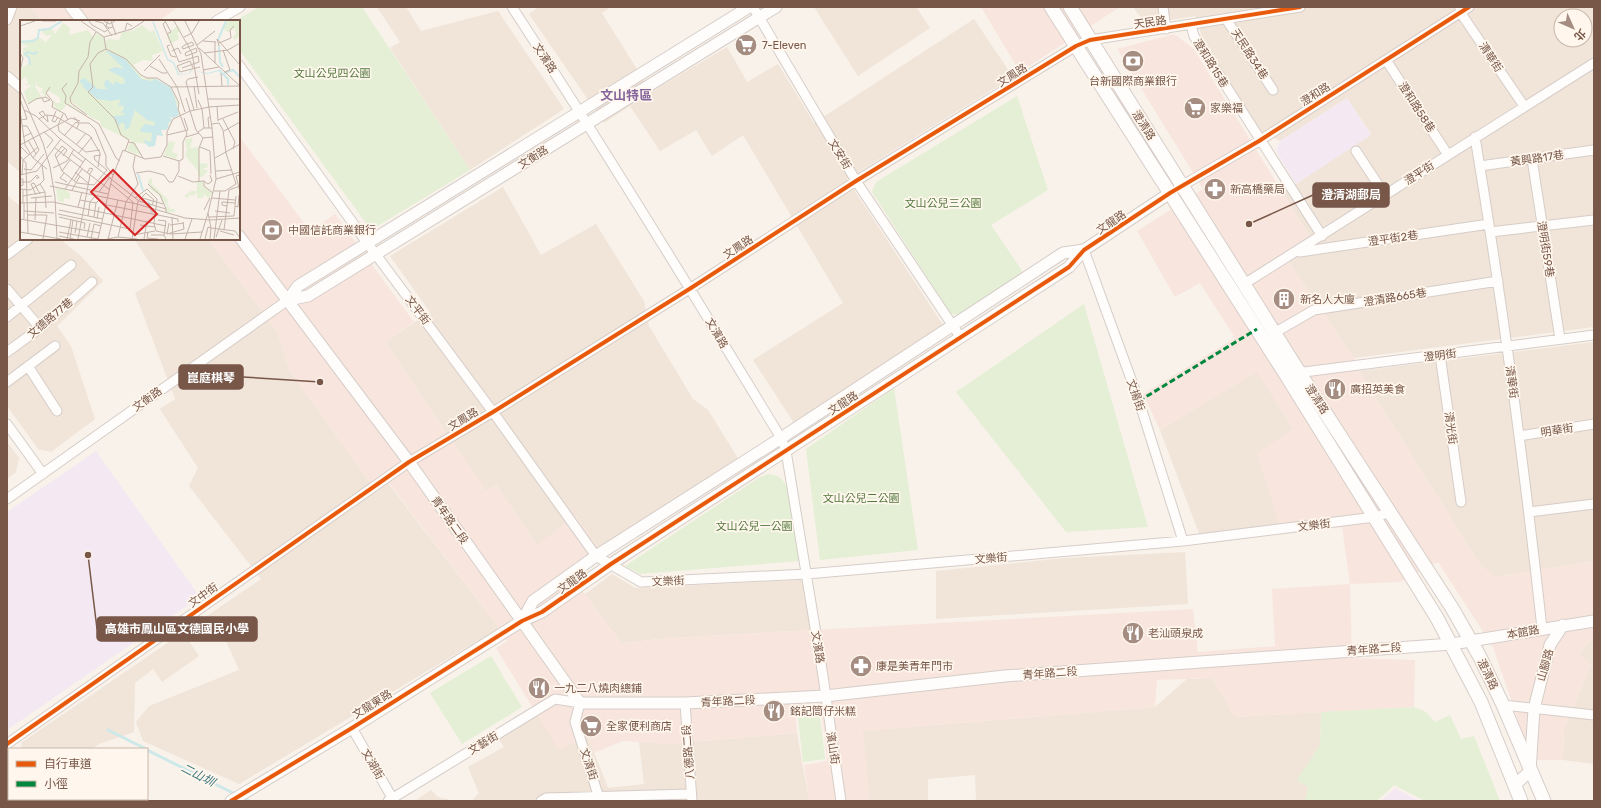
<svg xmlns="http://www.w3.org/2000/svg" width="1601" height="808" font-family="Rubik,'Noto Sans TC',sans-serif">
	<rect width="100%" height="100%" fill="#f8f2eb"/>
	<path fill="#f1e4d8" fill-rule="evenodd" d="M7 7H31L42 21H21V173L7 161Z
		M377 7H406L421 31 498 11 564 109 470 170 390 48 400 42Z
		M539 7H611L602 13 651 92 727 47 747 82 778 64 814 123 974 19 1013 77 847 179 943 325 794 423 753 360 843 303 743 135 712 156 696 130 660 151 630 106 604 123 529 14Z
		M814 7H916L930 28 858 76Z
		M1133 7H1594V327L1354 358 1283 254 1309 235 1283 193 1371 134 1347 98 1280 141 1260 131 1205 46 1195 16 1146 24ZM1561 16H1585V40H1561Z
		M503 187 541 255 596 224 644 301 649 326 693 399 708 410 739 460 598 548 537 545 496 485 486 491 385 342 430 312 390 256Z
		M7 195 21 207V239H60L82 257 103 281 57 326 71 346 95 419 51 452 38 449 7 406Z
		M134 239H208L277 331 289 370 377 492 388 483 499 628 239 784 143 741 136 722 149 706 239 670 219 625 189 641 199 656 162 682 153 669 135 683 134 732 99 744 92 749H22L21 743 261 579 189 486 198 468 160 409 175 399 135 293 160 278Z
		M1594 342V561L1494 577 1479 563 1359 371Z
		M1257 371 1294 430 1284 533 1203 544 1160 430Z
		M7 442 19 458 16 472 7 479Z
		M1185 552 1188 604 936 619V571L1066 558Z
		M612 574 635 588 802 580 811 630 669 638 621 643 585 594Z
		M1594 640V764L1563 760 1564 729 1591 665 1579 654 1590 641Z
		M1212 678 1235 717 1321 712 1320 745 1297 780 1308 787 1305 801H976L975 775 928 779V801H849L868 783 862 731 1155 707 1187 679Z
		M537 714 588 737 608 788 644 784 639 742 669 744 797 733 809 801H472L479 793 468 767 504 747 498 738Z
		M7 762H9V799H34L35 801H7Z
		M431 790 438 797 455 801H415Z"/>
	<path fill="#f8e6de" d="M31 7H178L159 21H42Z
		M981 7H1120L1020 72Z
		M1174 34 1193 48 1309 235 1283 254 1354 358 1359 371 1479 563 1494 577 1594 561V640L1590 641 1579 654 1591 665 1564 729 1563 760H1537L1524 738 1493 647 1438 562 1400 582 1350 584 1352 658 1415 660 1414 707 1235 717 1212 678 1157 680 1155 707 863 731 870 801H809L804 765 827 761 821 708 816 703 795 706 797 733 669 744 623 741 594 753 588 737 559 750 496 648 507 641 499 628 389 483 377 492 289 370 277 331 208 239H239V136L310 231 335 214 414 322 385 342 486 491 496 485 537 545 576 515 598 548 567 570 621 643 669 638 1193 609 1198 652 1275 646 1272 589 1350 584 1342 527 1282 534 1257 453 1293 429 1257 372 1160 430 1143 394 1235 338 1200 283 1175 297 1137 231 1203 189 1117 49Z"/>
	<path fill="#f4e9f3" d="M1347 98 1371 135 1296 184 1276 151 1280 141Z
		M96 451 200 597 7 730V512Z
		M1395 788 1419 801H1381Z"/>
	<path fill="#e5efd5" d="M259 7H362L470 170 371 230 239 49V21H235Z
		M1017 96 1048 190 991 225 1025 275 963 316 951 314 872 192 876 182Z
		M1084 304 1148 527 1066 532 956 392Z
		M894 388 918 550 820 560 806 449Z
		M768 474C779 475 782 478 787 487L800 561 640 574 625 566 760 477Z
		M491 656 522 707 462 744 430 693Z
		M819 707 825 759 803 762 797 710Z
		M1414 707 1426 712 1435 722 1450 715 1461 739 1474 736 1500 801H1425L1394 785 1377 801H1305L1308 787 1297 780 1320 745 1321 712Z"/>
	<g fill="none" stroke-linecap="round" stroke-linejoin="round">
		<path stroke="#cce8e9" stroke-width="3" d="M108 730 146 749
			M147 750 237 795
			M242 797 249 801"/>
		<g stroke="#d6cdc8" stroke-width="11">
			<path id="minor" d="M512 7C605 149 693 293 781 438L786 451 823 676 841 801
				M753 7 856 181 961 338
				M1163 7 1166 29
				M1460 7V12L1524 106
				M1226 19 1273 90
				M7 20 12 7
				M216 21 240 7
				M1191 25 1194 36 1322 236
				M1386 60 1448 155
				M239 65 368 244 493 412 596 556 641 582 807 574 1183 541 1375 517 1391 512
				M7 76 21 88
				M1475 137C1502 300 1524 464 1542 628
				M1356 151 1385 195
				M1532 159 1560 339
				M1480 166 1594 150
				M1178 188 1259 141 1469 7
				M1490 232 1594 220
				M1084 250 1139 401 1183 541
				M1300 252 1489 224
				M7 255 28 239
				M1244 284 1594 63
				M7 289 40 328
				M7 317 71 265
				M1274 333 1314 310 1498 281
				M7 352 40 328 92 282
				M1440 355 1461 502
				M28 366 57 411
				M1296 373 1594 335
				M7 382 55 346
				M7 424 43 474
				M1519 436 1594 424
				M7 499 288 300
				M1529 512 1594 504
				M685 703 692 801
				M1503 705 1594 715
				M352 728 394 801
				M7 744 409 462 493 412 691 288 856 181 1076 46 1090 40 1300 7
				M44 799 45 801
				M388 801 555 699 580 703 575 722 600 801
				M541 801 546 798 691 794"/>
		</g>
		<g stroke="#d6cdc8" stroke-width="13">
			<path id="tertiary" d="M71 7 82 21
				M239 236 409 462 580 703H685L825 696 1005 676 1452 644 1594 621
				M288 300 308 296 776 7
				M288 300 298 286 749 7
				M522 621 533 601 596 556 781 438 1063 253 1084 250
				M1515 785 1530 771 1534 709 1550 645 1563 625
				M231 801 352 728 522 621 542 612 611 564 1069 267 1084 250 1170 193"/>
		</g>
		<g stroke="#d7cdc8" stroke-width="15">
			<path id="secondary" d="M1051 7 1286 375 1437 618 1481 702 1521 801
				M1070 7 1306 383 1452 608 1480 657 1503 705 1544 801"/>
		</g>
		<use href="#minor" stroke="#fefdfc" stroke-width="9"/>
		<use href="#tertiary" stroke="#fefdfc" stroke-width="11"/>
		<use href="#secondary" stroke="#fefdfc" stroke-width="13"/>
		<path stroke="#00873e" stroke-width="3" stroke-dasharray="6 3" stroke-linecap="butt" d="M1139 401 1257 329"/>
		<g stroke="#fff7ed" stroke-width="6">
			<path id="cycleway" d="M7 744 409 462 493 412 691 288 856 181 1076 46 1090 40 1300 7
				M231 801 352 728 522 621 542 612 611 564 1069 267 1084 250 1170 193 1259 141 1469 7"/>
		</g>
		<use href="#cycleway" stroke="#e8590c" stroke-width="4"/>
	</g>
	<defs>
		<g id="supermarket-disc" transform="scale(1.15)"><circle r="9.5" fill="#a58d82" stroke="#fff7ed"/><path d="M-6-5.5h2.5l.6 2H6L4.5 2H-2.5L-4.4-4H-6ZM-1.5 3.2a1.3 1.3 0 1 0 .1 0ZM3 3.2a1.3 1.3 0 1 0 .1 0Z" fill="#fff"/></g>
		<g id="bank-disc" transform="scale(1.15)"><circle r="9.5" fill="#a58d82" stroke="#fff7ed"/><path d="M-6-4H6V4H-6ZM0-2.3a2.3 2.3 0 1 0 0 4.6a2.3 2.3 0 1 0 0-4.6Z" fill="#fff"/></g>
		<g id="pharmacy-disc" transform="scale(1.15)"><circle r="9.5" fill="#a58d82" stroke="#fff7ed"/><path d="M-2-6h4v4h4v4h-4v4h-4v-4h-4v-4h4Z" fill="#fff"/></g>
		<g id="building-disc" transform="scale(1.15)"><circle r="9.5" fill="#a58d82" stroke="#fff7ed"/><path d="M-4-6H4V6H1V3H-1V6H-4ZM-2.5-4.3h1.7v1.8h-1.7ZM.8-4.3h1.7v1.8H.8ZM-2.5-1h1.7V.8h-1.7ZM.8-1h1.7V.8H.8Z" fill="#fff"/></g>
		<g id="restaurant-disc" transform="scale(1.15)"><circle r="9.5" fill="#a58d82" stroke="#fff7ed"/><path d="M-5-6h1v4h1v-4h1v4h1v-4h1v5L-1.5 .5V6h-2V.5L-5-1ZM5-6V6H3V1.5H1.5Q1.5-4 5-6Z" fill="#fff"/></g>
	</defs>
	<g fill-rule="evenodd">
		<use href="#supermarket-disc" x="746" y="45"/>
		<use href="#bank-disc" x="1133" y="61"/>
		<use href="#supermarket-disc" x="1195" y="108"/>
		<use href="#pharmacy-disc" x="1215" y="189"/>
		<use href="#bank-disc" x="272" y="230"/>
		<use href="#building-disc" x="1284" y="299"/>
		<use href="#restaurant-disc" x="1335" y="389"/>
		<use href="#restaurant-disc" x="1133" y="633"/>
		<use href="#pharmacy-disc" x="861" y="666"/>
		<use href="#restaurant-disc" x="539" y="688"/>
		<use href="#restaurant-disc" x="774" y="711"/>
		<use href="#supermarket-disc" x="591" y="726"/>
	</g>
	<g text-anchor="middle" stroke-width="3.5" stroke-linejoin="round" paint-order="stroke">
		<g font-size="11" fill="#785749" stroke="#fff7ed">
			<text transform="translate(1150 22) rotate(-8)" y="4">天民路</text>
			<text transform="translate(1250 54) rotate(57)" y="4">天民路34巷</text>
			<text transform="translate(1491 57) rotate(56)" y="4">清華街</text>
			<text transform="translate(545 58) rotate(57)" y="4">文濱路</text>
			<text transform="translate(1211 63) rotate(58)" y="4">澄和路15巷</text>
			<text transform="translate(1012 75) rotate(-32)" y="4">文鳳路</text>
			<text transform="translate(1315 94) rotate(-32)" y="4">澄和路</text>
			<text transform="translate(1417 107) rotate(57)" y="4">澄和路58巷</text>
			<text transform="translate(1144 125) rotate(58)" y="4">澄清路</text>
			<text transform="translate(840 154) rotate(59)" y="4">文安街</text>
			<text transform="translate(533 157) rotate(-32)" y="4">文衡路</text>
			<text transform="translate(1537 158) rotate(-8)" y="4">黃興路17巷</text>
			<text transform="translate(1419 173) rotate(-33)" y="4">澄平街</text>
			<text transform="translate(1111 222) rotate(-34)" y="4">文龍路</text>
			<text transform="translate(1393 238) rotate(-8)" y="4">澄平街2巷</text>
			<text transform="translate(738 247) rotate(-33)" y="4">文鳳路</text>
			<text transform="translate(1546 249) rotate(81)" y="4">澄明街59巷</text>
			<text transform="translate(1395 297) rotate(-9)" y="4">澄清路665巷</text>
			<text transform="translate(418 310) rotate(53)" y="4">文平街</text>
			<text transform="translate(50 318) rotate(-40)" y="4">文德路77巷</text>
			<text transform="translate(717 333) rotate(60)" y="4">文濱路</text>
			<text transform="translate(1440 355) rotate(-7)" y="4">澄明街</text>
			<text transform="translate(1512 382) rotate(82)" y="4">清華街</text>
			<text transform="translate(1136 395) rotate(71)" y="4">文揚街</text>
			<text transform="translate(147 399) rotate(-35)" y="4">文衡路</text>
			<text transform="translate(1317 399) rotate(57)" y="4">澄清路</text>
			<text transform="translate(843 403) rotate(-33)" y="4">文龍路</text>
			<text transform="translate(463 419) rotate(-31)" y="4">文鳳路</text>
			<text transform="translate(1451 428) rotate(82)" y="4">清光街</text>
			<text transform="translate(1557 430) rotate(-9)" y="4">明華街</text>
			<text transform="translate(450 520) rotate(55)" y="4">青年路二段</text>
			<text transform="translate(1314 525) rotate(-7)" y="4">文樂街</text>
			<text transform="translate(991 558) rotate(-5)" y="4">文樂街</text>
			<text transform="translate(572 581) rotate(-35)" y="4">文龍路</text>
			<text transform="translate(668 581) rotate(-3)" y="4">文樂街</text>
			<text transform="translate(203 595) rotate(-35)" y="4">文中街</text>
			<text transform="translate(1523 632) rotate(-10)" y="4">本館路</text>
			<text transform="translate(818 647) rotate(81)" y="4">文濱路</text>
			<text transform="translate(1374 649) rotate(-4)" y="4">青年路二段</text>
			<text transform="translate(1545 665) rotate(-74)" y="4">山腳路</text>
			<text transform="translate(1050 673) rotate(-4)" y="4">青年路二段</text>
			<text transform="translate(1488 674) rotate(64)" y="4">澄清路</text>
			<text transform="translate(728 701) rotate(-3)" y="4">青年路二段</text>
			<text transform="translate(372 704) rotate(-32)" y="4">文龍東路</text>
			<text transform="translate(483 743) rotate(-31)" y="4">文藝街</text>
			<text transform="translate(833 748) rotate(81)" y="4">濱山街</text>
			<text transform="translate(688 752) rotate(-94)" y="4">八德路二段</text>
			<text transform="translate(373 764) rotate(60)" y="4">文湖街</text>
			<text transform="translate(589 764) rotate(72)" y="4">文清街</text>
		</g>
		<g font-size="11" fill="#785749" stroke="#fff7ed" text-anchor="start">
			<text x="762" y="49">7-Eleven</text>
			<text x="1133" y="85" text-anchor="middle">台新國際商業銀行</text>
			<text x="1210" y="112">家樂福</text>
			<text x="1230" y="193">新高橋藥局</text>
			<text x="288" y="234">中國信託商業銀行</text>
			<text x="1300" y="303">新名人大廈</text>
			<text x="1350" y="393">廣招英美食</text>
			<text x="1148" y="637">老汕頭泉成</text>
			<text x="876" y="670">康是美青年門市</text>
			<text x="554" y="692">一九二八燒肉總鋪</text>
			<text x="790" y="715">銘記筒仔米糕</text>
			<text x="606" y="730">全家便利商店</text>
		</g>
		<g font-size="11" fill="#53783e" stroke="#fff7ed">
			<text x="332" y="77">文山公兒四公園</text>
			<text x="943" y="207">文山公兒三公園</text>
			<text x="861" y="502">文山公兒二公園</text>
			<text x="754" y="530">文山公兒一公園</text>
		</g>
		<g font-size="12" font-style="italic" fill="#3c777e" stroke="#fff7ed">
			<text transform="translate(198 775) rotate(27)" y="4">二山圳</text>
		</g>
		<g font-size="13" font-weight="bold" fill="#85659b" stroke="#fff7ed">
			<text x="626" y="100">文山特區</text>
		</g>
	</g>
	<g transform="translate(20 20)">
		<rect width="220" height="220" fill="#f8f2eb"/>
		<path d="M207 1H220V15L215 20 213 17 216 13 214 9 207 12 203 8ZM43 3 50 8 49 15 68 10 73 17 77 13 82 15 85 22 88 19 99 20 102 12 113 11 122 5 130 12 134 10 143 31 132 35 133 41 123 40 113 45 123 58H134L150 67 158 83 153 98 149 96 152 100 146 110H141L143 116 137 115 135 126 115 122 121 135 108 131 107 128 112 121 81 106 80 101 72 98 49 79 50 84 67 95 46 84 45 77 46 86 40 92 33 84 35 78V83H41L39 77 27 70V76H24V74L21 72 23 69 17 66V62L15 67 22 77 8 83 4 72 11 65H5L8 63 6 57 0 61V46L4 47 9 43V38L3 36V28L9 26 3 25 2 21 20 18 26 22 32 15 26 16 21 11 31 7 35 14ZM158 6 161 11 157 13 159 19 150 24 147 14ZM173 117 170 128 179 127V143L188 144 187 148H182L188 151 182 157 178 156V151L165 135 167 129 165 120ZM149 121 155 122 152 132 158 134 156 139 144 135ZM132 158V164L148 180 147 184 150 189H155V195V192H146L147 187 140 175 131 170 129 168 132 166 128 163 129 159ZM177 162H183V166L192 173 189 179 184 174 183 178H177V173L172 176 169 174V178L164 176 171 171H177ZM36 168 46 170 50 174V179L44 178V182L38 181Z" fill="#e5efd5"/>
		<path d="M132 1 134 2 148 39 154 42 159 54 169 53 171 50 187 53 199 50V51L187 54 172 50 170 53 158 55 153 43 147 40ZM85 30 105 39 121 59 131 61 136 59 150 67 154 75 159 95 153 98 149 96 152 100 148 103 149 107 146 110H141L143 116 137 115 135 126 129 127 124 122V120L131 122 132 113 121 112 120 110 125 104 134 106 135 102 127 100 115 90 109 108 104 110 105 105 102 102 99 106 93 96 106 95 101 92 104 89 103 85 98 86 101 79 91 81 77 79 62 66 65 64H61L60 60 64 58 78 69H87L84 65 86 59 94 65 95 61 101 64 105 63 104 58 88 50 96 47 104 49Z" fill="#cce8e9"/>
		<path fill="none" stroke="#cce8e9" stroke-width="2" d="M198 20 206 1M0 22 13 21 18 18 19 10 29 9 42 1M199 26 200 42 203 47M10 45 9 38 5 34 8 32 15 34 17 31M199 50 208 59V65M204 53 213 50 220 57M118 154 123 171M128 181 132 193"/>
		<path fill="none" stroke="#c5b4aa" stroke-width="1" d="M22 1H36M61 1 84 17M69 1 72 5 85 12 89 8M75 1 83 3 92 16M84 1 89 4 95 1M88 1 86 6 89 8 93 7M91 1 96 15M145 1 151 12 147 14M146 1 143 4 159 42 178 36 179 42 162 48M154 1 172 33 179 74M165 1 181 34 192 108 196 159 188 193 191 208 190 219M0 6 15 1M105 10 107 3 112 6M84 17 112 9 124 1M84 17 86 29M164 17 172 13 179 1M183 21 196 22M195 22V43M168 23 162 27 163 29 174 25 172 22 168 24M199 23 211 18 210 10 214 6M150 25 147 26 151 36 156 37M177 25 195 11M199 26 197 19 220 45M176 28 177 32 166 36 165 33ZM179 28 220 66M86 29 106 39 121 55 127 58H137L151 67 220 66M86 29 78 33 70 44 73 67 68 72 95 99 101 115 109 120 105 131M203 30 210 50 205 52M152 31 158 28 161 34M0 33 3 38 1 47M184 33 208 30 220 23M139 39 157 67 165 92M130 46 142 53H147M173 48 170 41 157 46 160 52 180 47M183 50 199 47M124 51 140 35M201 53 202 66M47 63 42 69 46 76 45 83 79 104 96 138 100 141M174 66 177 88M30 67 26 73 33 82 32 87 45 94 48 100M151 67 159 83 158 89 167 114 163 122V139L159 141M0 70 23 123 30 147 35 177 37 219M50 78 58 63 59 51 68 37 70 22 76 12M50 78 51 83 67 95M166 78 176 110 183 118 193 117M0 79 4 90 16 96 39 118 119 181 146 189V192M188 79H220M178 80 182 89 184 108M8 84 16 79 26 77 30 80 24 82 22 78M197 86 198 101M188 87 220 85M174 90 166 62 168 59 178 57M0 91 5 125 13 138 27 149M36 91 32 101 35 102 38 97M43 94 38 105 39 111 66 132 80 130M25 95 23 91 19 93 28 102 27 95M54 97 59 103H69L75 109 86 136V146L93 155M19 99 26 95 35 96 70 116 80 133 78 147M203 99 215 122 213 129M0 100 7 99 4 90M198 100 218 92M192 104 199 103 203 110 206 133 216 164 205 171H194M2 106H7L11 113 3 117M189 108 188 98 190 97M204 111 220 102M24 112 33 120 27 128M178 112 184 108H192M11 113 19 130 13 138M147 115 168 110 164 98M44 116 56 102 59 104 56 109M166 117 179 113M8 120 16 134M108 122 114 123 123 138M0 125 51 98 60 101M56 125 66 113M0 126 9 135M180 127 190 131 191 154M35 128 90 170M51 133 63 142M59 133 72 117M0 136 6 143 8 213M43 136 47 130 42 126 35 135 42 151 57 163 74 165 87 150 75 140 74 136 81 135M143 136 159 141M36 138 45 128M195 138 220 124M33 148 47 141 54 129M4 149 11 150 24 134M42 151 50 140M196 151 212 150M55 152 68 163M44 153 40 158 47 162M67 153 70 148 73 149 69 155M116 153 129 151 144 155 149 162H153L159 151V141M0 155 17 151 41 119M2 155 3 140 18 127M158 156 173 162 184 161 188 164 192 161 190 155M0 159H3V165L0 166M196 159 220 152M54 161 62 149M179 161V128L183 118M184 161V166L193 173M0 162H10L17 155 19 158H16M35 162 88 174M14 163 11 164 16 175M14 163 20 174M20 164 25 172 26 188M128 164 140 175 146 189M30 166 117 184 165 198 190 200 220 198M0 169 10 170 20 164 24 160 22 145M45 169 66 138M3 170V183M52 170 60 156M79 172 90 157M220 172 216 156 220 155M3 176 25 172M119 177 143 184M11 178 32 176M115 178 127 169 137 179 134 203 136 211 151 214 182 212M192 178 215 180M60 180 76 183 79 180 87 185 158 199V202M0 183 33 182 146 206M4 183V199M207 186 202 185V182L215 183M215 186 218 187 219 175M58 187 62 172M39 190 83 199M184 190 190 178M4 191 34 193M195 191 210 193M38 194 110 209 113 182 91 164M8 195H27L23 219M68 196 70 182 76 175M39 197 65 203 64 209M74 197 76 183M152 197 153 219M189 197 214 196 216 176M0 199 80 213M77 199 79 187M15 200 16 178M138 200 146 201 144 215 146 219M149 203 147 214 164 209 163 202M120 205 135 207M150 205 164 203M191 208 215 211 220 218M204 210 209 170 220 166M200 211 214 215M0 212 41 219M39 212 78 219M128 212 127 218 138 219M55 213 57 201M113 215 135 211M131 215H144M39 216 54 219M67 217 70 203M98 217 106 182 118 164 113 147 115 136M196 217 202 200M47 219 51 200M50 219 53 200M58 219 70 155M71 219 74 204 81 206M78 219 92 158 103 130 125 139 141 137 147 125V112L153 99 170 91 189 87M87 219 98 217 117 219M88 219 98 180M112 219 118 181 126 173 134 180 132 185M124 219 127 201M165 219 172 199M180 219 188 193M185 219 188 207 191 208M194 219 200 171"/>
		<path fill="#d62828" fill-opacity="0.15" stroke="#d62828" stroke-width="2" d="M93 150 137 194 115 215 71 172Z"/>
		<rect width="220" height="220" fill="none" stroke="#785749" stroke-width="2"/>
	</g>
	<path fill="none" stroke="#785749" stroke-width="1.5" d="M1249 224L1313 195M320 382L243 377M88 555L97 629"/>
	<g fill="#785749" stroke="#fff7ed" stroke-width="1.5">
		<circle cx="1249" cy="224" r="4"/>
		<circle cx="320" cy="382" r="4"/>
		<circle cx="88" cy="555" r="4"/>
	</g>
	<g fill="#785749" stroke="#785749" stroke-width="1.5">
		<rect x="1313" y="183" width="76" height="24" rx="4"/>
		<rect x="179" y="365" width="64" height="24" rx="4"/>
		<rect x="97" y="617" width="160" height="24" rx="4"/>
	</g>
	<g font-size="12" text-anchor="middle" font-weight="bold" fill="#fff">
		<text x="1351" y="199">澄清湖郵局</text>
		<text x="211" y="382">崑庭棋琴</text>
		<text x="177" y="633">高雄市鳳山區文德國民小學</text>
	</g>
	<rect width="1601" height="808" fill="none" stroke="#785749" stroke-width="16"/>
	<rect x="8" y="748" width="140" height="52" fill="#fff7ed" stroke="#c9b7ab"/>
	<rect x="16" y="761" width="20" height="6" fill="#e8590c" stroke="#c9b7ab"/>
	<text x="44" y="768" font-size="12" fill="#785749">自行車道</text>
	<rect x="16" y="781" width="20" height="6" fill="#00873e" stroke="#c9b7ab"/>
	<text x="44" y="788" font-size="12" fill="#785749">小徑</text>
	<g transform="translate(1573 28) rotate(135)"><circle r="19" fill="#fff7ed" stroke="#c9b7ab"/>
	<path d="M0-3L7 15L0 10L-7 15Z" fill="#a58d82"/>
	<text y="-6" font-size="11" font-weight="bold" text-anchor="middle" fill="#785749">北</text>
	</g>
</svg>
